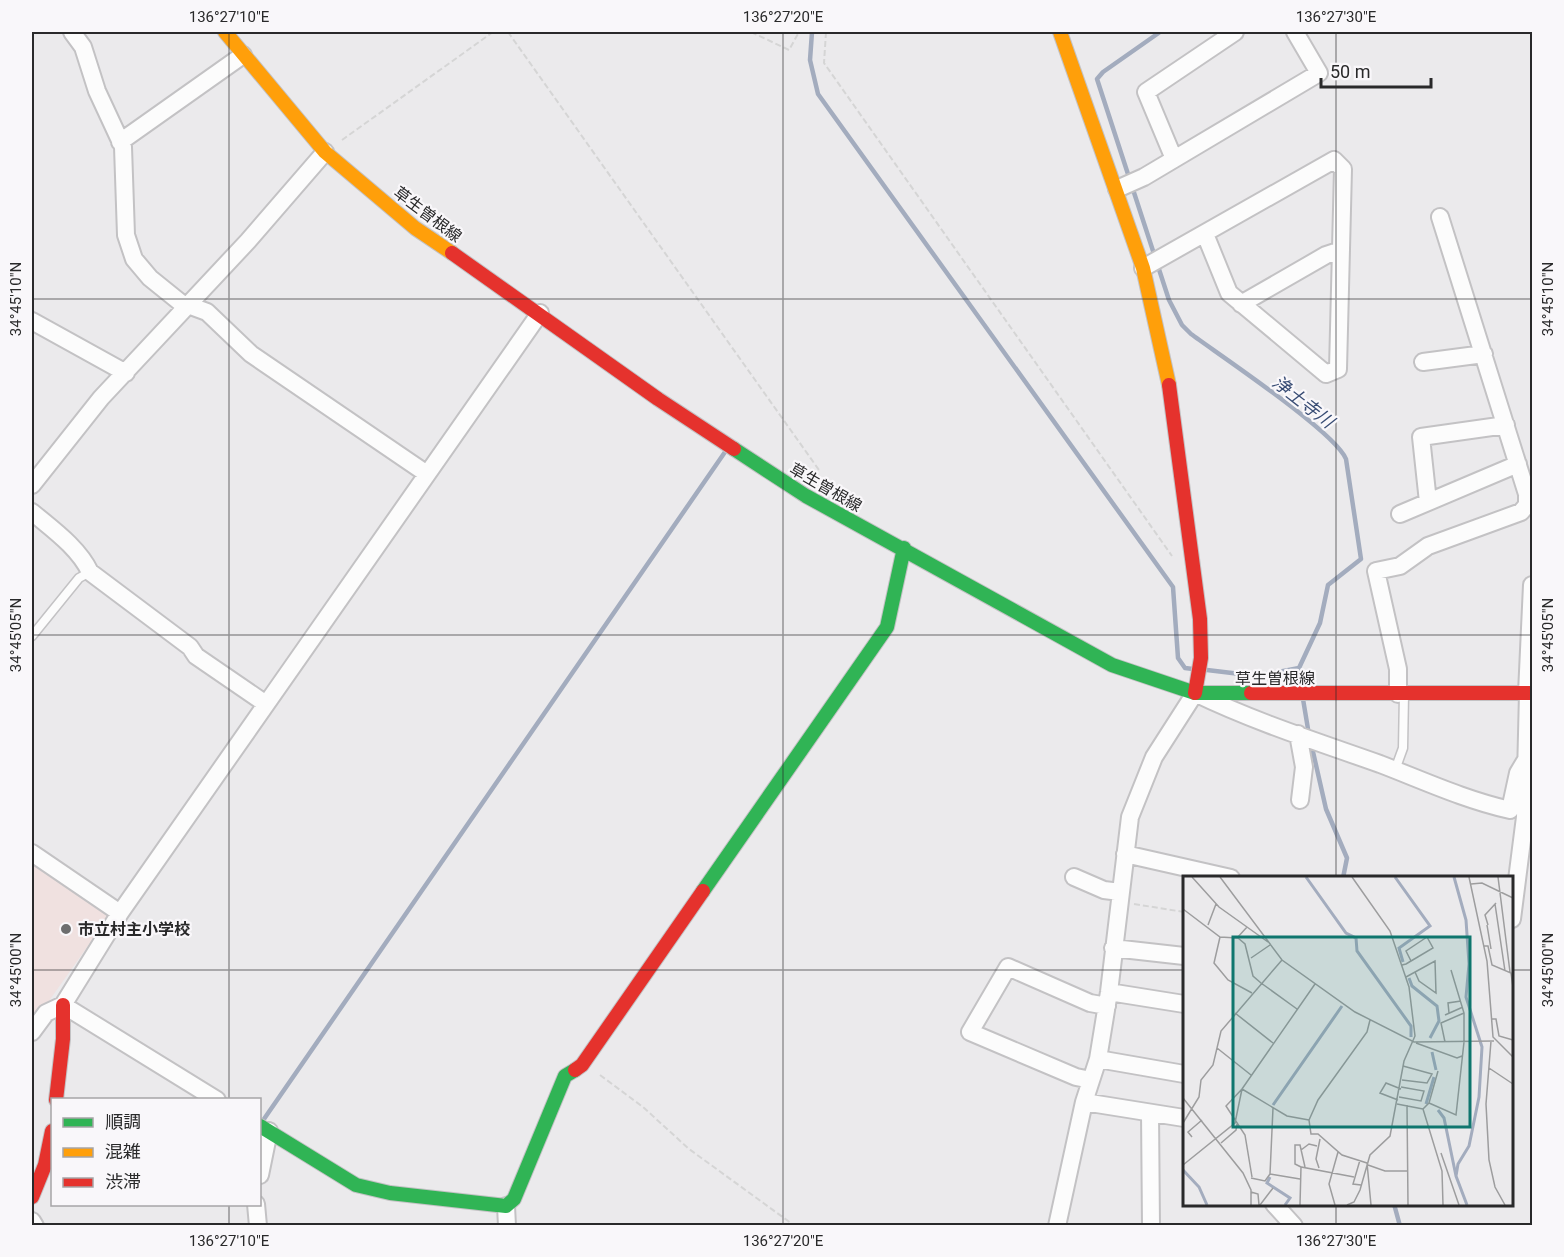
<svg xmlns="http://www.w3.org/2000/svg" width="1564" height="1257" font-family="Roboto,'Noto Sans JP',sans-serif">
	<rect width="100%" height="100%" fill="#ebeaec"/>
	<path fill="#f0e1e0" d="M32 859 108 911 109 916 32 1025Z"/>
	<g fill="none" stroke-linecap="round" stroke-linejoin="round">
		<path stroke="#a3acbe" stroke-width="4.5" d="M812 32 810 60 818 94 1173 587 1178 658 1185 668 1193 669
			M1160 32 1103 72 1097 79 1169 300 1182 325 1191 334C1221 356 1335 432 1346 459L1361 559 1328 585 1320 623 1299 668 1301 685
			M1207 670 1257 676 1299 668
			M1303 699 1309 735
			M1311 743 1326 809 1347 858 1343 878
			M264 1119 725 452
			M1394 1204 1400 1226"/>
		<g stroke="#c3c2c4" stroke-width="11">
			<path id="lane" d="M32 636 79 578 90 572
				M1395 770 1403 748 1404 694"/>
		</g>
		<g stroke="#c3c2c4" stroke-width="20">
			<path id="street" d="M72 32 83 47 97 91 123 147 126 235 134 259 150 278 186 307
				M120 142 243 55
				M1174 159 1146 92 1235 32
				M1117 189 1144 177 1319 73 1295 32
				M1143 268 1334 160 1343 169 1338 369 1326 374 1229 293 1205 234
				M1241 304 1326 255 1341 250
				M188 305 207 312 251 354 427 474
				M32 321 126 373
				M1423 362 1484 354
				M32 485 101 398 248 241 325 152
				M1428 502 1421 437 1506 425
				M32 512C52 529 78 547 90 572L190 647 196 656 266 704
				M1400 514 1518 464
				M1527 693 1532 585
				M1398 694V669L1376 571 1400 566 1428 546 1521 512 1527 505V494L1440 217
				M1298 734 1304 767 1300 800
				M32 853 120 913
				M1125 854 1231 878
				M1074 877 1104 890 1120 892
				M1512 919 1525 817 1528 693
				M1113 948 1184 956
				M1109 992 1184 1004
				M63 1005 217 1100
				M32 1032 46 1013 63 1005 120 913 540 313
				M1098 1059 1184 1074
				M1091 1080 1076 1077 970 1032 1008 967 1090 1003 1107 1006
				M1084 1102 1184 1118
				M1150 1113 1151 1226
				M260 1175 269 1131
				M256 1204 258 1226
				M1274 1204 1294 1226
				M506 1206 507 1226
				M32 1221 35 1226
				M1057 1226 1084 1102 1098 1059 1109 992 1130 817 1154 757 1195 693C1255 722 1318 742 1380 764 1422 780 1465 800 1510 810L1518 773 1527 758"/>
		</g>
		<g stroke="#c3c2c4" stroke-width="16">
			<path id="fast" d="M734 449 806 496 1112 665 1195 693H1251
				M703 891 887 627 904 548
				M260 1126 356 1185 390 1193 506 1206 514 1199 565 1076 575 1070"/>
		</g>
		<g stroke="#c3c2c4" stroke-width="16">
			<path id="slow" d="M225 32 325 152 415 228 452 253
				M1060 32 1143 268 1169 385"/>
		</g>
		<g stroke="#c3c2c4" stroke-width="16">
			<path id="jam" d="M452 253 658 399 734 449
				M1169 385 1200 619 1201 658 1195 693
				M1251 693H1532
				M575 1070 582 1065 703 891
				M56 1100 63 1039V1005
				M32 1197 45 1165 52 1131"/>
		</g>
		<path stroke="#d5d5d5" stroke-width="2" stroke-dasharray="6 3" stroke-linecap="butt" d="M508 32 819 470 815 478
			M751 32 789 50 799 32
			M826 32 824 63 1172 556
			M342 140 493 32
			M1134 904 1184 912
			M600 1075 643 1107 689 1149 795 1226"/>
		<use href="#lane" stroke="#fcfcfc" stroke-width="8"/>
		<use href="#street" stroke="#fcfcfc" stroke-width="16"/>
		<use href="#fast" stroke="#30b455" stroke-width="14"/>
		<use href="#slow" stroke="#ff9f0a" stroke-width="14"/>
		<use href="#jam" stroke="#e5322d" stroke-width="14"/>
	</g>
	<path fill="none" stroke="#29292a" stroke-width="1.5" stroke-opacity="0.45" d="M229 32V1100M783 32V1226M1336 32V878M32 299H1532M32 635H1532M32 970H1184M1512 970H1532M229 1204V1226M1336 1204V1226"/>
	<circle fill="#6d6d6e" stroke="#f9f7fa" stroke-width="2" cx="66" cy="929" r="6"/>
	<g text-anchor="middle" stroke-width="4.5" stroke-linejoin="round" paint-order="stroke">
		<g font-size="16" fill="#29292a" stroke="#f9f7fa">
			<text transform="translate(428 214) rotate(37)" y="6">草生曽根線</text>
			<text transform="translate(826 487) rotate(30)" y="6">草生曽根線</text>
			<text x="1275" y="684">草生曽根線</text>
		</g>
		<g font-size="16" font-weight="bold" fill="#29292a" stroke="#f9f7fa" text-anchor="start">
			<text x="78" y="935">市立村主小学校</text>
		</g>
		<g font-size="18" font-style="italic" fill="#384c74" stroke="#f9f7fa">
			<text transform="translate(1303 402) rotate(38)" y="6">浄土寺川</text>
		</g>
	</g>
	<g transform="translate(1183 876)">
		<rect width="330" height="330" fill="#ebeaec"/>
		<path fill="none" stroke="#a3acbe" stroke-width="3" d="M123 1 163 57 173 62 174 75 228 150V161M212 1 247 50 216 72 220 86M271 1 283 44 286 88 283 121 299 171 296 221 286 270 275 288 273 300 284 329M226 102 229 110 254 130 256 145 247 162M249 176 253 194M243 228 251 201M90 229 159 130M255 234 261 242 273 300M0 294 16 311 24 329M87 301 84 307 107 322 102 329"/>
		<path fill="none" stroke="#9d9d9e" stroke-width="1.5" d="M9 1 36 31 85 66M37 1 99 84 172 136 231 166 311 165M286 1 304 85 310 161 330 181M315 1 327 96M288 8 299 7 330 22M312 28 322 95M0 33 37 61 54 62 64 51M25 49 33 28M304 49 308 73M305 49 302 39 313 27M37 61 31 87 45 104 69 117M55 62 62 68 70 100 78 107M301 70H305L309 89 328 97 330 111M68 82 87 69M219 89 223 88 228 85 250 72 244 61 223 75 228 85M223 101 252 85 253 117 236 105 232 96M78 107 114 133M52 137 90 167M266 137 265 127 278 125M281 137V166M262 139 280 131M309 143H313L316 160 330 164M308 165 303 228 306 284 312 311 322 329M262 166 258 147 281 137 268 94M233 167 274 182 279 180M34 172 68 199M306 192 330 208M219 204 244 207 249 198 220 190M59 213 104 240 126 244M216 221 238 225 241 215 218 211M0 222 60 297 68 314V329M215 224 197 217 203 207 218 213M246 227 255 195M214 228 240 233M224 229 225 329M90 232 87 298 117 303M240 233 246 227 273 239 281 166M240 233 259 295 260 329M0 247 16 221 18 204 30 189 38 155 99 84M9 261 5 256 19 244M38 267 53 254 54 248M118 274 126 268 134 270M258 277 276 329M177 284 170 308 178 309M184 287 159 279 135 258H128L126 244 135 224 184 156 187 144M184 287 188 329M0 289 52 247 59 213M185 289 202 295H225M118 291 112 288V269H117L122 291M136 292 133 283 137 263M69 301 62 259 43 230 59 213 132 108M68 302 82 305 87 298M68 316 75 318 76 329M77 329 90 312M117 329 118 291 171 301M152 329 146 308 155 276M164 329 171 326 177 314 187 279 207 260 221 185 232 160 226 111 207 55 169 1"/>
		<path fill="#0f766e" fill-opacity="0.15" stroke="#0f766e" stroke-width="3" d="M50 61H287V251H50Z"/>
		<rect width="330" height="330" fill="none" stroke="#29292a" stroke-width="3"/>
	</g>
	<rect width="1564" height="1257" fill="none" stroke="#f9f7fa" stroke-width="66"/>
	<rect x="51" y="1098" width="210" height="108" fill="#f9f7fa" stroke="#a6a5a7" stroke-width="1.5"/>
	<rect x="63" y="1118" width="30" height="9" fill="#30b455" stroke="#a6a5a7" stroke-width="1.5"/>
	<text x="105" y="1128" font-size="18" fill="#29292a">順調</text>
	<rect x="63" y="1148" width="30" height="9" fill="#ff9f0a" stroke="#a6a5a7" stroke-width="1.5"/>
	<text x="105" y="1158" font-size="18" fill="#29292a">混雑</text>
	<rect x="63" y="1178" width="30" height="9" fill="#e5322d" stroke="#a6a5a7" stroke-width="1.5"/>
	<text x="105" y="1188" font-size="18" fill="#29292a">渋滞</text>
	<path d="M1321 78v9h110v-9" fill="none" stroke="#29292a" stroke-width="3"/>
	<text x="1330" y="78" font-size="18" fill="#29292a" stroke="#f9f7fa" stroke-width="4.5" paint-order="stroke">50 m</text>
	<rect x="33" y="33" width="1498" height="1191" fill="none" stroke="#29292a" stroke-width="2"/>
	<g font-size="15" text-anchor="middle" fill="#29292a">
		<text x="229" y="22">136°27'10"E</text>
		<text x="783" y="22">136°27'20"E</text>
		<text x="1336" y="22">136°27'30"E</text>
		<text transform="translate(16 299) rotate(-90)" y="5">34°45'10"N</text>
		<text transform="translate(1548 299) rotate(-90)" y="5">34°45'10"N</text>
		<text transform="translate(16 635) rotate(-90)" y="5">34°45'05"N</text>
		<text transform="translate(1548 635) rotate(-90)" y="5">34°45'05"N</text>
		<text transform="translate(16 970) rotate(-90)" y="5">34°45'00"N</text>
		<text transform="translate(1548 970) rotate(-90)" y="5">34°45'00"N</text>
		<text x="229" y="1246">136°27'10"E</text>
		<text x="783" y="1246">136°27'20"E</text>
		<text x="1336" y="1246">136°27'30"E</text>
	</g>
</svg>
